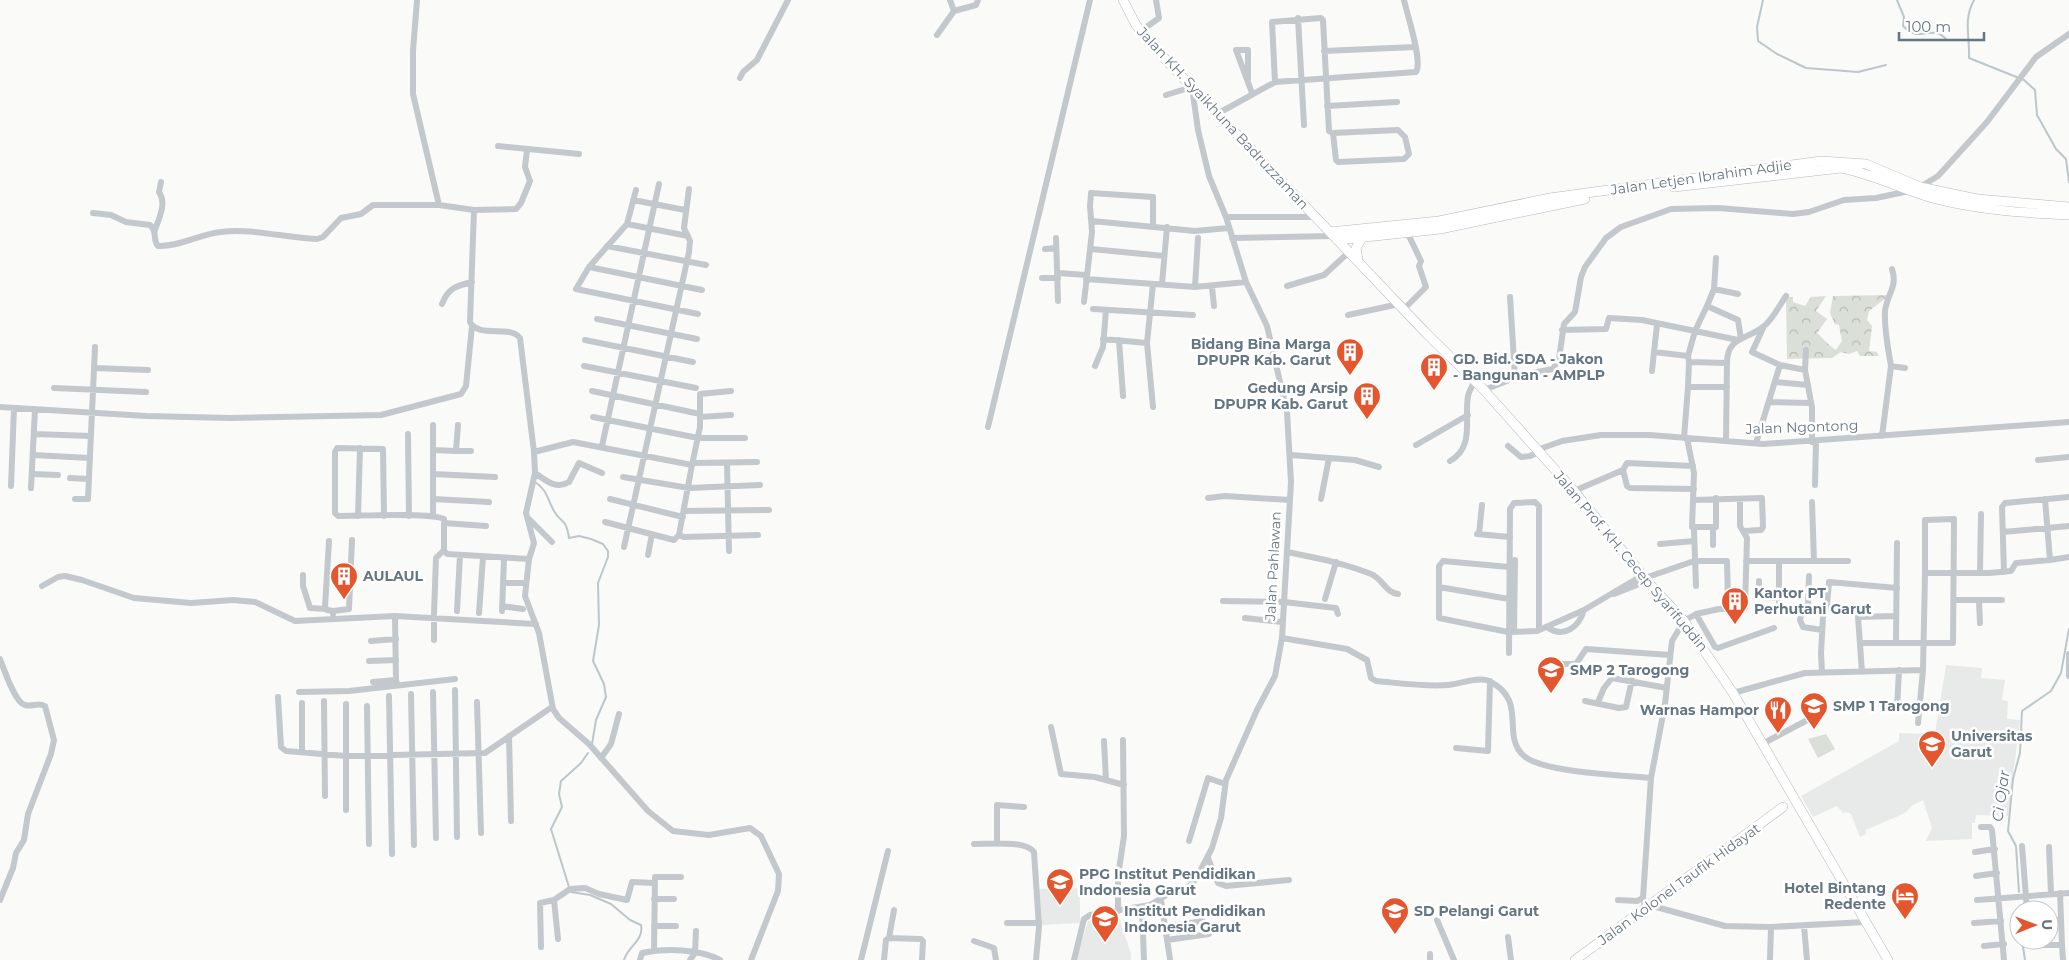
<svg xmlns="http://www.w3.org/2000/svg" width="2069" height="960" font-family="Montserrat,sans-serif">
	<defs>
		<pattern id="forest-crowns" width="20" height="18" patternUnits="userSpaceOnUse" patternTransform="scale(1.25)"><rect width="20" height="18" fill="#dadfd7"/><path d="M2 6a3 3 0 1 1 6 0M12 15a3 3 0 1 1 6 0" fill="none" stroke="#b4b9b4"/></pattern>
	</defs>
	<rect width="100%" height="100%" fill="#fafaf8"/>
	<path fill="#e8e9e9" d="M1946 665 1982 668 1981 678 2005 680 2002 700 2008 701 2007 719 2020 720 2008 816 1976 815 1975 823H1972V839L1926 841 1932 828 1923 800 1913 805 1905 813 1866 830V834L1860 837 1851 814 1847 812 1843 813 1837 806 1813 817 1801 796 1899 741V733L1935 734Z
		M1080 888V923L1041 925 1038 889Z
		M1119 917 1131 954V960H1076L1088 921Z"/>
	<path fill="#dadfd7" d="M1826 734 1835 749 1818 758 1808 739Z"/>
	<path fill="url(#forest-crowns)" d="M1890 295 1869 311 1867 320 1872 326 1869 351 1877 352 1879 356H1860L1857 351 1849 354 1841 352 1832 358 1787 359 1786 297H1793V302L1805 306 1811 297 1826 296 1816 311 1827 319 1817 333C1824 339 1828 345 1836 350L1842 341 1839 325 1835 324 1830 313 1833 296Z"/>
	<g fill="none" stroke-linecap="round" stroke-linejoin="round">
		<path stroke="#bbc7cb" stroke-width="2" d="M1763 0 1757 27 1758 41 1777 54 1806 68 1858 72 1886 65
			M1897 0 1904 17 1903 26C1922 45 1931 22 1947 40
			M1974 0C1963 20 1970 37 1969 58L2024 80 2035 90 2037 115 2056 149 2066 159 2069 182
			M535 482C547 489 548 501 554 511 561 524 566 517 569 538L579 536 591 539 603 544 608 551V557L598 583 599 625 593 661 604 684 606 697 596 720 592 744
			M569 887 551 829 562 807 559 794 561 781 581 763 588 753
			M571 892 590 895 611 904 630 920 641 925C644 941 628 946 624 960
			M2019 892 2016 846 2008 831 2013 779 2020 753 2022 711 2051 691 2061 673 2069 629
			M2022 940 2025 960"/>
		<g stroke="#b3babf" stroke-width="10">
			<path id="secondary" d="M1123 0 1136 25 1166 60 1425 332 1484 390 1574 491 1647 581 1684 621 1733 693 1888 960
				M1674 187 1841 168C1874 174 1903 190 1936 199 1979 210 2024 213 2069 215
				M1330 232 1439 221 1550 198 1821 161 1866 164 1920 187 1977 199 2069 207
				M1337 240 1440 229 1585 199
				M1358 260 1356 248 1363 236
				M1575 960 1783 807"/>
		</g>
		<path stroke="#c3c8cc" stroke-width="6" d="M417 0 413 51V94L439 205
			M950 0 954 11
			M1298 18 1304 125
			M1141 31 1159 18 1156 0
			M937 35 954 11 976 5 978 0
			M1324 51 1415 47
			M740 78 743 72 757 60 788 0
			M1248 79V50H1236L1252 93
			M1275 82 1272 22 1321 18 1323 20 1329 131 1333 133 1398 130 1405 137 1409 154 1404 159 1338 162 1336 160 1333 133
			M1327 106 1397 102
			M1217 114 1275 82 1416 72C1423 61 1407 14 1404 0
			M498 146 579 154
			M1920 187 1938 176 1987 122 2036 57 2069 34
			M636 190 627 224 589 267 576 289 698 314
			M633 200 685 210
			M474 210 516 209 521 203 530 181 525 167 527 150
			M93 213 111 215 126 222 150 225C158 231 152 239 158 246 179 247 200 234 221 232 253 228 285 238 317 239L323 237 341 218 361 214 373 205H439L474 210 470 322C479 339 509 324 520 338L534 452
			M1226 217H1316
			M1092 221 1195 231 1229 228
			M627 224 688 236
			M155 230C159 218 167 203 159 192L161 182
			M1056 238 1058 301
			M1232 238 1334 236
			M607 246 706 265
			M1045 249 1056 248
			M1091 249 1164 256
			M1716 258 1714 289 1707 306 1738 320 1741 339
			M589 267 702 290
			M1058 273 1086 275
			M1042 278H1058
			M1086 279 1195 287 1246 282
			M1153 284 1147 343 1153 407
			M1162 284 1167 227
			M1287 286 1324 275 1349 252
			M1195 287 1198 238
			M1212 287 1214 306
			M1714 289 1738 294
			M1510 297 1515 377
			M1084 302 1092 232 1090 206 1091 193 1153 197V226
			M442 304C448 288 456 286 472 282
			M1707 306 1695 331 1738 340
			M1093 309 1193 315
			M1404 309 1426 287 1419 266 1421 261 1407 232
			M1348 315 1399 304
			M597 319 697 339
			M1657 325 1654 352 1688 356
			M1764 326 1752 352 1780 365 1805 370 1812 407V442
			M1562 330 1606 329 1609 318 1642 320 1695 331 1688 356 1689 362 1727 363 1726 441
			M1103 339 1147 343
			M585 340 693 362
			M1119 340 1123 396
			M1689 361 1688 387H1727
			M1727 363C1727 336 1748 340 1764 326 1773 319 1779 306 1786 296
			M584 366 696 388
			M1095 366 1103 347 1106 310
			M1891 366C1888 348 1884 329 1885 311 1887 294 1898 287 1892 269
			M94 368 148 370
			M1805 370 1806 350
			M1652 371 1654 352
			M1776 382 1808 385
			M54 388 146 392
			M1484 390 1522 375 1553 369 1559 359 1564 324 1575 312 1581 277 1585 267 1606 238 1621 227 1671 209 1718 208 1793 214 1809 212 1844 200 1876 198 1909 191
			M592 391 700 414
			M1770 402 1810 403
			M0 407 146 416 230 418 381 415 461 394 466 386 472 326
			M593 417 698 438H745
			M700 417 731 415
			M433 425V450
			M988 427 1090 0
			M34 434 91 436
			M408 434 409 516
			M1882 436 1891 366 1905 368
			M1684 438 1688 387
			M1687 438 1694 473 1692 527H1716V498
			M1756 443 1780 365
			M1416 445 1468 415
			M602 446 659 184
			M1508 446 1521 457 1530 456 1539 452
			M1537 450 1562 441 1601 435H1650L1763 444 2069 422
			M456 451H471
			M33 455 90 458
			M1291 455 1355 460 1379 467
			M2038 460 2069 457
			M1450 461C1475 447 1464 419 1468 396 1469 391 1472 386 1475 381
			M693 463 757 462
			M727 463 729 551
			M692 465 700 427V394L731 391
			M1693 466 1627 463 1623 470 1627 486 1630 488 1694 489
			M535 473C545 480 556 490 569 482L579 463 602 473
			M32 474 58 475
			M433 474 495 477
			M623 477 689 488 760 485
			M70 478 89 479
			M1815 485 1816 441
			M11 486 14 408
			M31 488 35 409
			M1574 491 1623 470
			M1208 498 1225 496 1290 500
			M75 499H88L95 347
			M433 499 489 502
			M610 499 683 517
			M1321 499 1329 458
			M1693 500 1762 498 1763 527 1761 530 1744 531
			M1812 502 1814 561
			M684 511 769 510
			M433 515V450L456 451 458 425
			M358 516 360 448
			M384 516 383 449 337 448 335 452V513L338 516C358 516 430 512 444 519V550L447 554 529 559
			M528 518 552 542
			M605 522 674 540 679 535
			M444 523 486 526
			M1713 528V545
			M1694 530 1696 586
			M2003 532 2069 526
			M1477 534 1510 537
			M1479 534 1482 505
			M329 541 325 607 327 610 333 611V614
			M1660 544 1694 541
			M624 547 689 252 690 241 684 228 689 189
			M1287 552C1316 558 1344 563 1371 574 1383 579 1385 592 1398 594
			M648 555 652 534
			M2050 560 2069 557
			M1746 561H1848
			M1779 561V608C1796 613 1808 608 1825 610
			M1509 567 1443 561 1439 566V618L1508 632 1537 631 1584 610 1643 575
			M1980 572 1981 514
			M2004 572 2002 507 2005 503 2069 497
			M303 575V586L310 608 326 609
			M1645 578 1694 561H1727L1728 601
			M1759 581V597L1779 598
			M503 583H522
			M42 586 58 577 65 576 82 580 134 598 191 603 233 600 255 602 295 621 395 616 536 624
			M1439 587 1509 599
			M1614 594 1647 581
			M1325 599 1336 562
			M1954 600H2002
			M1979 600 1980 623
			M1223 601 1284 602 1336 608 1338 614
			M502 606 523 609
			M1808 608 1809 576
			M333 611 349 609 352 540
			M457 611 460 555
			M502 611 504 558
			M1802 611 1800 620 1803 627 1822 630
			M479 613 483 557
			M434 614 436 558 444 550
			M1696 614 1719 609 1745 608 1747 538 1740 526V499
			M395 616 396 680
			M1245 618 1282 622
			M1547 627C1564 639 1579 627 1584 610
			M1514 632 1515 560
			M1282 638 1347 649 1367 660 1371 678 1376 681C1399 683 1424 687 1448 685 1459 684 1479 676 1489 681 1529 701 1500 735 1524 756 1544 773 1623 775 1651 778L1643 898 1645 907
			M434 640V618
			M371 641 396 639
			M1860 643H1953L1954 519 1925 520V573
			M1896 643 1897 543
			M1509 653 1510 509 1514 503 1535 502 1539 506V630
			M2069 654V676
			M0 659C4 669 15 703 25 705 33 707 38 702 45 706L54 740 51 754 28 814 24 840 16 853 13 868 0 900
			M369 661 396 660
			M1553 664H1576L1586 649 1670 655
			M1822 672 1821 653 1823 617 1827 605 1829 582 1897 588
			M1862 672 1858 617 1896 616
			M373 682 396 680 397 684
			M455 690 457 837
			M299 692 349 691 455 679
			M433 692 436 838
			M1733 693 1805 673 1923 670 1925 573H1989L2011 571 2016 563 2050 560 2045 499
			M411 694 414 845
			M389 696 392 854
			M278 697 281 747 286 751 346 756 485 753 552 707
			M324 701 325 796
			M1585 701 1619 708 1626 707 1632 680
			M477 702 481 833
			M1598 702 1604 688 1612 678 1667 688
			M302 703V752
			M346 704V810
			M367 706 369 844
			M1897 708 1899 670
			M1918 723 1923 670
			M1051 727 1061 774 1095 777 1124 785
			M509 736 511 821
			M1104 741 1106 780
			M1762 744 1815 716
			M1456 748 1488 751 1490 681
			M601 758 611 744 619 714
			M1651 778 1665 704 1672 641 1684 621 1696 614 1715 647 1718 648 1774 628
			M1981 827H1990L1992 830 2004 960
			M1189 841 1208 778 1225 784
			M974 844C989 844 1025 840 1034 852L1039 927 1036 960
			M997 844V805L1024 807
			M2022 846 2027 910
			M2049 847 2051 894
			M1975 852 1995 849
			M1208 858 1218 883 1226 886 1289 880
			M1976 876 1997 873
			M2060 893 2062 945
			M654 899H674
			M554 900 558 939
			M1161 900 1170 959
			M1618 900 1637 901 1643 898
			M1977 900 2069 893
			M1649 905 1725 926 1771 927 1865 922
			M1142 907 1144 960
			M1118 911V876L1124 836 1123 740
			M1437 920 1454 960
			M2049 920H2061
			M1007 923H1039
			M1974 923 2001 921
			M654 926H676
			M1804 926 1807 960
			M1165 927 1203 921
			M1508 937 1511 960
			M889 938 894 910
			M1167 940 1209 934
			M2028 940 2033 945H2062L2063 960
			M974 941 994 948 996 960
			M1984 946 2004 944
			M541 947 540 903 554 900 570 889 585 888 599 894 627 900 632 882 655 883
			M654 951 655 877H681
			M1430 954V960
			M640 960 642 953C665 948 700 949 720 960
			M690 960 695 953 696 931
			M751 960 778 891 779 874 761 836 750 828 709 835 673 831 648 811 589 744 559 718 553 709 539 633 525 596 529 559 534 543 526 513 535 473 534 452 573 442 692 465 679 535 684 537 758 535
			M861 960 888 851
			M884 960 886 940 889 938 921 939 923 941 922 960
			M1074 960 1084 919 1090 915 1150 905 1170 893 1188 887 1196 879 1212 848 1221 818 1226 780 1257 710 1275 676 1282 638 1291 482 1287 412 1267 326 1246 282 1226 217 1209 176 1198 130 1192 87 1166 95
			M1770 960 1771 927"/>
		<use href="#secondary" stroke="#fff" stroke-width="9"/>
	</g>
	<defs>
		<g id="building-pin" transform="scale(1.4375)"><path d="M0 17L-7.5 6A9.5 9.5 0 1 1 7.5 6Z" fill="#e4572e" stroke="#fff"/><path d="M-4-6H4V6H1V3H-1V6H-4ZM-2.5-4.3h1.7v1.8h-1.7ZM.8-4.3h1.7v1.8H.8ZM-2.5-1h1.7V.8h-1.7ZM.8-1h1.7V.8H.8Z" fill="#fff"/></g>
		<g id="school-pin" transform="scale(1.4375)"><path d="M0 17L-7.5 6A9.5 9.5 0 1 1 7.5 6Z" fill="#e4572e" stroke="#fff"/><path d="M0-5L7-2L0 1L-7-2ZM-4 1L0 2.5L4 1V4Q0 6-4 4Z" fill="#fff"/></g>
		<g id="restaurant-pin" transform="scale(1.4375)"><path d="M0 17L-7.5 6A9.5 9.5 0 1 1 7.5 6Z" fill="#e4572e" stroke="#fff"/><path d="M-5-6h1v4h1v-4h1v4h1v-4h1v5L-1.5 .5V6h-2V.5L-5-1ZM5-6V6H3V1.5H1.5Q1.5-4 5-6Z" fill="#fff"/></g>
		<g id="university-pin" transform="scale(1.4375)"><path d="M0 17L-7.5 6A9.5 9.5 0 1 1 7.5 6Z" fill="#e4572e" stroke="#fff"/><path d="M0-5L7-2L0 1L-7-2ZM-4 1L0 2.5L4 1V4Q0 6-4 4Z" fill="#fff"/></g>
		<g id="hotel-pin" transform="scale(1.4375)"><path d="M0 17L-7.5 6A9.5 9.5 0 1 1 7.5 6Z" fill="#e4572e" stroke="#fff"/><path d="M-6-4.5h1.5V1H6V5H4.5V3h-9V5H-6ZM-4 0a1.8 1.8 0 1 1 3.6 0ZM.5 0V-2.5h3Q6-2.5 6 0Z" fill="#fff"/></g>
	</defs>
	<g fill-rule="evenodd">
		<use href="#building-pin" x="1350" y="352"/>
		<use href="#building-pin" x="1434" y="367"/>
		<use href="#building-pin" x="1367" y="396"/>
		<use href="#building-pin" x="344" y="576"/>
		<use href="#building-pin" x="1735" y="601"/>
		<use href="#school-pin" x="1551" y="670"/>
		<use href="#school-pin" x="1814" y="706"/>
		<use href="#restaurant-pin" x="1778" y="710"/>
		<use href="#university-pin" x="1932" y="744"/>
		<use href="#university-pin" x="1060" y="882"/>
		<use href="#hotel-pin" x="1905" y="896"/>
		<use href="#school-pin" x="1395" y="911"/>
		<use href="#university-pin" x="1105" y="919"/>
	</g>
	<g text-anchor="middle" stroke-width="5" stroke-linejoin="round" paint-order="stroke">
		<g font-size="14" fill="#657683" stroke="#fff">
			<text transform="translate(1223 118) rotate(47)" y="5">Jalan KH. Syaikhuna Badruzzaman</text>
			<text transform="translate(1701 177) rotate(-8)" y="5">Jalan Letjen Ibrahim Adjie</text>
			<text transform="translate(1802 427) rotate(-2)" y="5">Jalan Ngontong</text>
			<text transform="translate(1631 561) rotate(50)" y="5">Jalan Prof. KH. Cecep Syarifuddin</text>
			<text transform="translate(1273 566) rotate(-87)" y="5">Jalan Pahlawan</text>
			<text transform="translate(1679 884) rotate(-36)" y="5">Jalan Kolonel Taufik Hidayat</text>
		</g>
		<g font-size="14" font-weight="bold" fill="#657683" stroke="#fff" text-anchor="start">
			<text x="1331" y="349" text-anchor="end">Bidang Bina Marga<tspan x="1331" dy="16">DPUPR Kab. Garut</tspan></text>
			<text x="1453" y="364">GD. Bid. SDA - Jakon<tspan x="1453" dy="16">- Bangunan - AMPLP</tspan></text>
			<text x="1348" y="393" text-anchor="end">Gedung Arsip<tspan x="1348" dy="16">DPUPR Kab. Garut</tspan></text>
			<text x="363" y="581">AULAUL</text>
			<text x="1754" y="598">Kantor PT<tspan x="1754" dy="16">Perhutani Garut</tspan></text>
			<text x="1570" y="675">SMP 2 Tarogong</text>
			<text x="1833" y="711">SMP 1 Tarogong</text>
			<text x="1759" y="715" text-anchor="end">Warnas Hampor</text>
			<text x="1951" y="741">Universitas<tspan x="1951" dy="16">Garut</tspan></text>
			<text x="1079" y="879">PPG Institut Pendidikan<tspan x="1079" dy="16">Indonesia Garut</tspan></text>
			<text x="1886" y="893" text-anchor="end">Hotel Bintang<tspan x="1886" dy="16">Redente</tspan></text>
			<text x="1124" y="916">Institut Pendidikan<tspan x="1124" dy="16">Indonesia Garut</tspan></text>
			<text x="1414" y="916">SD Pelangi Garut</text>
		</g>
		<g font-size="15" font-style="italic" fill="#60757c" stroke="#fff">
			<text transform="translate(2001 796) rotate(-82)" y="5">Ci Ojar</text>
		</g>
	</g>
	<g transform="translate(2034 925) rotate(89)"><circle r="24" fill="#ffffff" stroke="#c1c8cd"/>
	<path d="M0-4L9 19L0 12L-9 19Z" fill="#e4572e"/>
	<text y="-8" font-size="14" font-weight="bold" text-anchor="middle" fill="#657683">U</text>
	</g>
	<path d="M1899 32v8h85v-8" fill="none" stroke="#657683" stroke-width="2.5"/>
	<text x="1906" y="32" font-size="15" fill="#657683" stroke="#ffffff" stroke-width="4" paint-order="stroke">100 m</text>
</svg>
